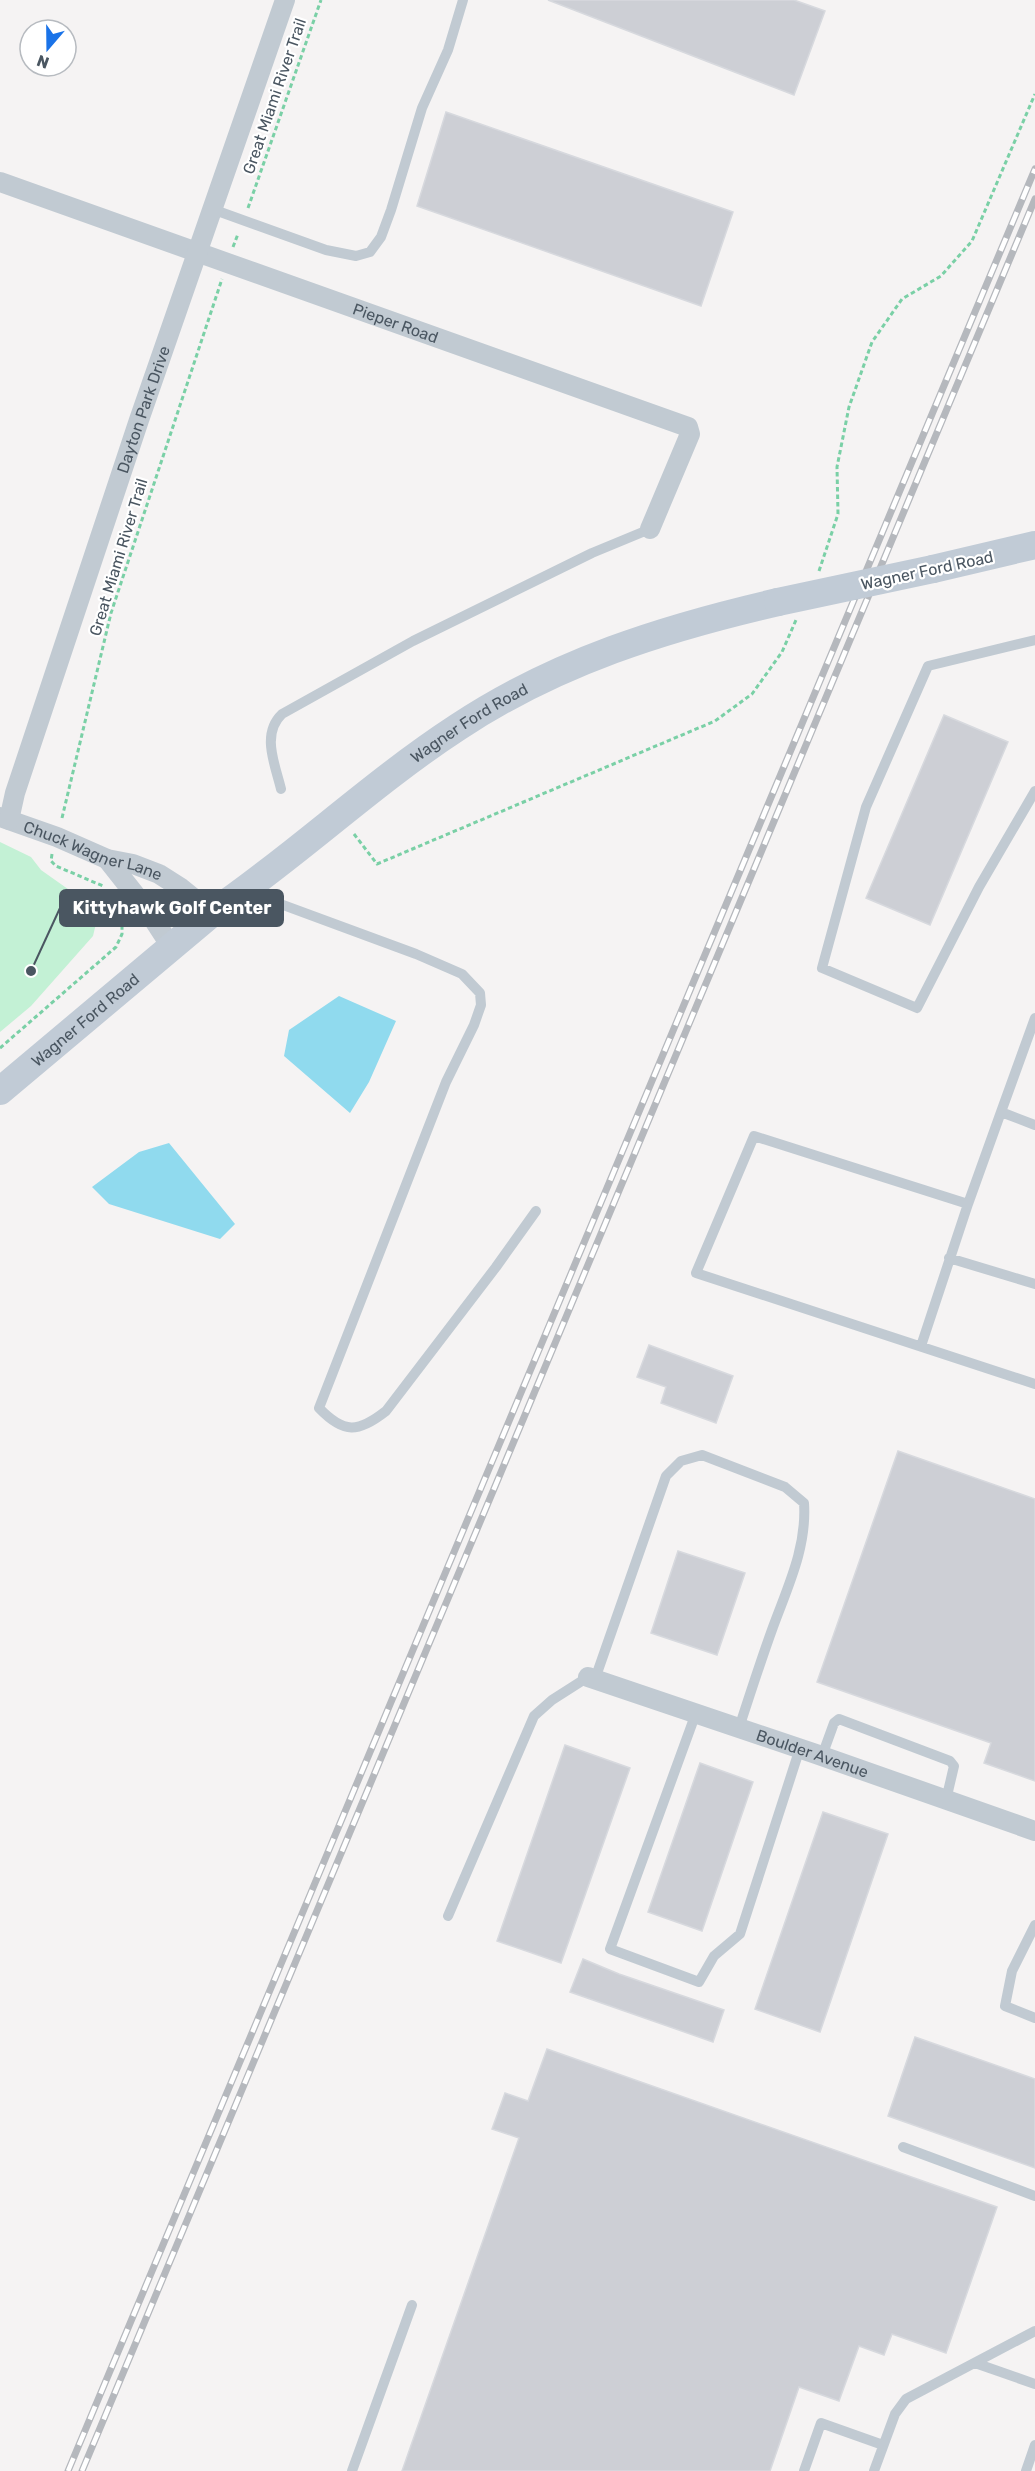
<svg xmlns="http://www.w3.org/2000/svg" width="1035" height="2471" font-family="Rubik,sans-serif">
	<rect width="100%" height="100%" fill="#f5f3f3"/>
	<path fill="#c3f1d5" d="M0 842 31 857 41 870 99 911 93 936 31 1006 0 1032Z"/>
	<path fill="#90daee" d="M339 996 396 1021 369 1082 350 1113 284 1056 289 1030Z
		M169 1143 235 1224 220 1239 109 1204 92 1187 139 1152Z"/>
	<path fill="#cdcfd5" stroke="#d7d9de" stroke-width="1.5" d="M548 0H794L825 11 794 95Z
		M446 112 733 212 701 306 417 206Z
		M944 715 1008 742 930 925 866 898Z
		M649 1345 733 1376 716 1423 661 1403 666 1387 637 1377Z
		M898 1451 1035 1499V1781L984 1763 991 1743 817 1682Z
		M678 1551 745 1573 717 1655 651 1633Z
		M565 1745 630 1768 561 1963 497 1941Z
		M700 1763 753 1782 702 1931 648 1912Z
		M823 1812 888 1834 820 2032 755 2009Z
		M583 1959 619 1974 724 2010 713 2042 570 1992Z
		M915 2037 1035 2079V2168L888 2116Z
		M547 2049 997 2207 946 2353 892 2334 884 2355 859 2346 839 2401 799 2387 770 2471H402L519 2138 492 2129 505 2093 528 2101Z"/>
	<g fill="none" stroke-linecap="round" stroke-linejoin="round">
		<path stroke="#7ad0a6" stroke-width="3" stroke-dasharray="4.5 3" stroke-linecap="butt" d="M248 208 321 0
			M233 247 238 234
			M819 571 838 514 837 467 849 407 872 342 902 299 941 276 972 241 1035 94
			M62 818 111 613 222 279
			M354 834 377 864 715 721 752 694 782 652 796 620
			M52 854 51 861 56 866 103 886
			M0 1048 116 947 122 934V909"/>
		<path stroke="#c1cad2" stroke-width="10" d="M212 209 326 250 356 256 370 252 381 237 391 210 422 108 448 50 463 0
			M1035 640 928 666 866 807 822 968 917 1008 979 887 1035 791
			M281 789C275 764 261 734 282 714L413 641 592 553 650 529
			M248 892 416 954 462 974 480 993 481 1005 474 1025 446 1082 319 1408C344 1434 358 1433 386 1411L496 1267 536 1211
			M1035 1018 1001 1112 1035 1125
			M968 1204 1001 1112
			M949 1258 1035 1284
			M921 1346 968 1204 754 1136 696 1273 1035 1384
			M595 1679 666 1476 681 1461 702 1455 785 1487 804 1503C807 1547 788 1586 773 1627 761 1660 750 1694 739 1728
			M696 1713 610 1949 699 1982 714 1956 740 1934 800 1748
			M822 1756 834 1723 839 1719 950 1761 954 1766 946 1800
			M448 1916 534 1716 552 1700 588 1677
			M1035 1925 1012 1971 1005 2006 1035 2018
			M903 2147 1035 2196
			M975 2363 1035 2384
			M352 2471 412 2305
			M804 2471 821 2423 883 2445
			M874 2471 895 2414 906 2399 1035 2331
			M1026 2471 1035 2445"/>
		<g stroke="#c1cad2" stroke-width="20">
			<path id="s1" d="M0 182 688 427 690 434 650 529"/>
			<path id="s2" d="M0 817 57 837 107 859 133 864 159 874 181 888 212 913"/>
			<path id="s3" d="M9 820 15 793 139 420 285 0"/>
			<path d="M107 859 148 911 172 948"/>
			<path id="s4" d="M588 1677 816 1754 1035 1831"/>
		</g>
		<g stroke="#c1cbd6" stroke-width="28">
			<path d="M933 569 1035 545"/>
			<path id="s5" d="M0 1091 212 913C297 855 372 783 458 727 556 662 665 628 778 602"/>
		</g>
		<g stroke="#b5b8bd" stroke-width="7">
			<path id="rail" d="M68 2471 1035 169
				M82 2471 1035 199"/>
		</g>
		<use href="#rail" stroke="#fff" stroke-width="4.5" stroke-dasharray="14" stroke-linecap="butt"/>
		<path stroke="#c1cbd6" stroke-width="28" d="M778 602 933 569"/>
	</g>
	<g text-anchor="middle" stroke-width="4.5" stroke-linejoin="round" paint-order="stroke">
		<g font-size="16" fill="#4a5661" stroke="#fff">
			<text transform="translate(274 96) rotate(-71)" y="6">Great Miami River Trail</text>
			<text dy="6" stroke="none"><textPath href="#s1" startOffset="420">Pieper Road</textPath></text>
			<text dy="6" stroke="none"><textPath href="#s3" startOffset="432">Dayton Park Drive</textPath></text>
			<text transform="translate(118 557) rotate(-73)" y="6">Great Miami River Trail</text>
			<text transform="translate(927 570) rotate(-12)" y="6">Wagner Ford Road</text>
			<text dy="6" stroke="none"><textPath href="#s5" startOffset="597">Wagner Ford Road</textPath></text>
			<text dy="6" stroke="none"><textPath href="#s2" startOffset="99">Chuck Wagner Lane</textPath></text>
			<text dy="6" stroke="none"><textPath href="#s5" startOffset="111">Wagner Ford Road</textPath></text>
			<text dy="6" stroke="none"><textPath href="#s4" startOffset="237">Boulder Avenue</textPath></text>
		</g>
	</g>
	<path fill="none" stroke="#4a5661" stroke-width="2" d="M31 971L60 908"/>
	<circle fill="#4a5661" stroke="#fff" stroke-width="2" cx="31" cy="971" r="6"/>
	<rect fill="#4a5661" stroke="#4a5661" stroke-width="2" x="60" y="890" width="223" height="36" rx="6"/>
	<g font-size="18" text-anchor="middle" font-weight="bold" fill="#fff">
		<text x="172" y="914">Kittyhawk Golf Center</text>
	</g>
	<g transform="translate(48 48) rotate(200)"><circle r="28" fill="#ffffff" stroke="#b7bbc0" stroke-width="1.5"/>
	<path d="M0-4.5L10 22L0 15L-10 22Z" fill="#1a73e8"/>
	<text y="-9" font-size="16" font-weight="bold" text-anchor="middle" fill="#4a5661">N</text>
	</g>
</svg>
